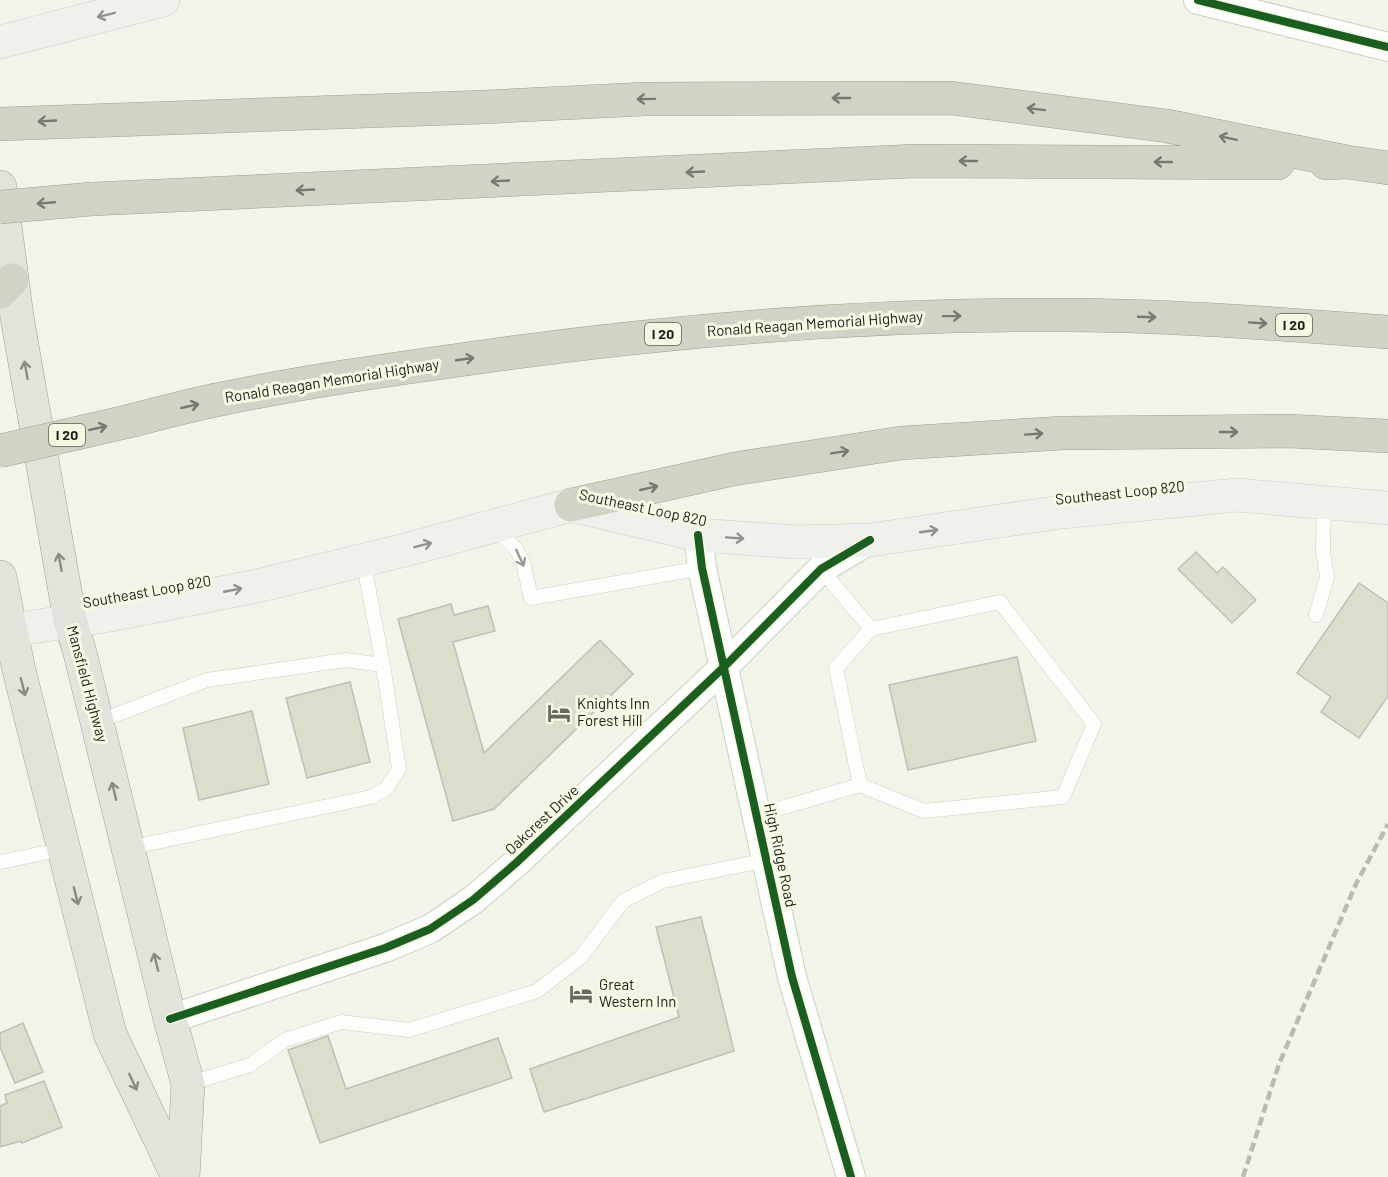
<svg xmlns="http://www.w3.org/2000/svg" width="1388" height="1177" font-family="Barlow,sans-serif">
	<rect width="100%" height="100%" fill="#f1f4e9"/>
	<path fill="#dadecd" stroke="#bec0b8" stroke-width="1.5" d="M1196 552 1217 573 1223 567 1256 600 1232 623 1178 569Z
		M1359 583 1388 603V696L1359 738 1321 712 1331 697 1297 673Z
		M451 604 454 615 488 606 495 631 453 642 484 753 600 640 633 674 494 809 453 821 398 619Z
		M1017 657 1036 741 908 770 889 685Z
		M350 682 370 762 307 778 286 698Z
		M252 711 269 784 199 800 183 728Z
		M701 917 734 1051 544 1112 530 1069 679 1017 656 927Z
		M23 1023 43 1072 15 1083 0 1047V1033Z
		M328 1036 346 1089 498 1038 512 1078 320 1143 288 1050Z
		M44 1081 62 1127 22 1143 21 1141 0 1147V1106L7 1103 5 1095Z"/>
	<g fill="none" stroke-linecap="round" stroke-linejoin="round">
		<g stroke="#cdcfc6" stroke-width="15">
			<path id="lane" d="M495 528 516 549 523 562 531 598 702 568
				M363 560 383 665
				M1316 615 1327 577 1323 552 1324 504
				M97 722 207 680 346 660 383 665 399 769 386 789 371 797 128 848
				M860 785 924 811 1063 797 1094 724 1000 602 871 629
				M757 815 860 785 836 668 871 629 821 569
				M0 862 64 849
				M188 1084 250 1065 285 1040 341 1022 409 1030 537 991 581 957 623 901 663 881 767 860"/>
		</g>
		<g stroke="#cdcfc6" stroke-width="30">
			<path id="street" d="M1198 0 1388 47
				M698 535 702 568 792 977 851 1177
				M170 1019 385 948 430 929 473 900 516 863 724 667 821 569 870 540"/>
		</g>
		<g stroke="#cdcfc6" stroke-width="34">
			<path id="secondary" d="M0 42 163 0
				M0 632 110 615 257 586 405 550 571 505 698 535 797 542 870 540 1061 512 1237 495 1388 508"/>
		</g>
		<g stroke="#9ea290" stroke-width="34">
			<path id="primary" d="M0 187 17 317 70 620 80 653 170 1019 188 1084 183 1177
				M0 577 18 666 110 1034 178 1177"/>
		</g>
		<g stroke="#9ea290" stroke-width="34">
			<path id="highway" d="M0 124 484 107 645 99 951 98 1167 126 1347 162
				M1326 163 1347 162 1388 168
				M92 199 915 161 1278 163
				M0 292 12 280
				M134 420C164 412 195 404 226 398 317 379 410 367 502 354 687 329 872 314 1059 315 1169 315 1278 324 1388 332
				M571 505 734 469 901 443 1063 433 1288 431 1388 436"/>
		</g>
		<use href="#lane" stroke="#fdfdfc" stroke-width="14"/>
		<use href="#street" stroke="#fdfdfc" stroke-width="28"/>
		<use href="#secondary" stroke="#eff1ec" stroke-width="33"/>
		<use href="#primary" stroke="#e2e3db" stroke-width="33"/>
		<use href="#highway" stroke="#d1d3c6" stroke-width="33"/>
		<path stroke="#b9bab7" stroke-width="4.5" stroke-dasharray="9 4.5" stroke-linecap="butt" d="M1243 1177 1279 1064 1356 884 1388 824"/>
		<g stroke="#9ea290" stroke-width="34" stroke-linecap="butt">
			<path id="highway-bridge" d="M0 207 92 199
				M0 451 134 420"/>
		</g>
		<use href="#highway-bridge" stroke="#d1d3c6" stroke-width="33"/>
		<g stroke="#f4f9e4" stroke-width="11">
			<path id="cycleway" d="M1198 0 1388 47
				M698 535 702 568 792 977 851 1177
				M170 1019 385 948 430 929 473 900 516 863 724 667 821 569 870 540"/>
		</g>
		<use href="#cycleway" stroke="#1b5e20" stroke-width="8"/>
	</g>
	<defs><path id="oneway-shaft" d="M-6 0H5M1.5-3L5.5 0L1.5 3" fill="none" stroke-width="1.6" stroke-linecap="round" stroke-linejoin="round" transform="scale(1.5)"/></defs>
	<g stroke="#90928c">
		<use href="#oneway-shaft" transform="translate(106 15) rotate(166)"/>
		<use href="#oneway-shaft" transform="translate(929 531) rotate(-8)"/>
		<use href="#oneway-shaft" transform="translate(735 538) rotate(4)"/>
		<use href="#oneway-shaft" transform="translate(423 545) rotate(-14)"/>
		<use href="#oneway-shaft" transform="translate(233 590) rotate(-11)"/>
	</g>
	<g stroke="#77786e">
		<use href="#oneway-shaft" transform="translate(841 98) rotate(180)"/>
		<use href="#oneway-shaft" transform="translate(646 99) rotate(179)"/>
		<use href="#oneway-shaft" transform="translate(1036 109) rotate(-173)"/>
		<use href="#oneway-shaft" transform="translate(47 121) rotate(177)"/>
		<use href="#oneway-shaft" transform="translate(1228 138) rotate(-168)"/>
		<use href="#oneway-shaft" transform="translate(968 161) rotate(-180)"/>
		<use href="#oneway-shaft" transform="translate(1163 162) rotate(-180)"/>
		<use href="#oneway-shaft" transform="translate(695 172) rotate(177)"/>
		<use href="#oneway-shaft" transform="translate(500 181) rotate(177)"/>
		<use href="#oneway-shaft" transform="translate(305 190) rotate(177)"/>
		<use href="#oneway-shaft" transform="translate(46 203) rotate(175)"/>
		<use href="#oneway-shaft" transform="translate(952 316) rotate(-1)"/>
		<use href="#oneway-shaft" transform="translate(1147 317) rotate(2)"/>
		<use href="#oneway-shaft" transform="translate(1258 323) rotate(4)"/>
		<use href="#oneway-shaft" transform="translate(465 359) rotate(-8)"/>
		<use href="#oneway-shaft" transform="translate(190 406) rotate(-13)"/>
		<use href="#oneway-shaft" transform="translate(98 428) rotate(-13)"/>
		<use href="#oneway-shaft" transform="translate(1229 432)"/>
		<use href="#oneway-shaft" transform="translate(1034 434) rotate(-4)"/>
		<use href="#oneway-shaft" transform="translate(840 452) rotate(-9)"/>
		<use href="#oneway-shaft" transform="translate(649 488) rotate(-13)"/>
	</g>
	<g stroke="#898a83">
		<use href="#oneway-shaft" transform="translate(26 370) rotate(-100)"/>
		<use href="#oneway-shaft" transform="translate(60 562) rotate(-100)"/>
		<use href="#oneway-shaft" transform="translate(23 687) rotate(76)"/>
		<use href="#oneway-shaft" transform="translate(114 791) rotate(-104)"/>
		<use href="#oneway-shaft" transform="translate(76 896) rotate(76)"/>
		<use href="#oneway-shaft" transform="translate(156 962) rotate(-104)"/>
		<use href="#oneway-shaft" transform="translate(133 1082) rotate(65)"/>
	</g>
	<use stroke="#989995" href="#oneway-shaft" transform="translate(520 558) rotate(65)"/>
	<defs>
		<g id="hotel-bare" transform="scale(1.8)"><path d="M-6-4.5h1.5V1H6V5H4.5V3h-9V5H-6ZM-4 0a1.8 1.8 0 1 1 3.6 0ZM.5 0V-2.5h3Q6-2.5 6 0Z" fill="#676960" stroke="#f4f9e4" stroke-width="2.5" paint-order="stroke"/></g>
	</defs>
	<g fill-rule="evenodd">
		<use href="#hotel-bare" x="559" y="713"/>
		<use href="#hotel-bare" x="581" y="994"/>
	</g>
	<g text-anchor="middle" stroke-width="6" stroke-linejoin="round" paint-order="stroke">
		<g fill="#f4f9e4" stroke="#5e6054" stroke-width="1.5">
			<rect x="1276" y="314" width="36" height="22" rx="4.5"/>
			<rect x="645" y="323" width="36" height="22" rx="4.5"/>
			<rect x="49" y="424" width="36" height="22" rx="4.5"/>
		</g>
		<g font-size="14" font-weight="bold" fill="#1d1e17">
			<text x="1294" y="330">I 20</text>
			<text x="663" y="339">I 20</text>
			<text x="67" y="440">I 20</text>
		</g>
		<g font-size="15" fill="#1d1e17" stroke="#f4f9e4">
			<text transform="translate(815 324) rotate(-4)" y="5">Ronald Reagan Memorial Highway</text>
			<text transform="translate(332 381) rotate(-9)" y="5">Ronald Reagan Memorial Highway</text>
			<text transform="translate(1120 493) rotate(-6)" y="5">Southeast Loop 820</text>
			<text transform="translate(643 508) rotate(12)" y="5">Southeast Loop 820</text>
			<text transform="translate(147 592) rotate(-10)" y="5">Southeast Loop 820</text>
			<text transform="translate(87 684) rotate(75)" y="5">Mansfield Highway</text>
			<text transform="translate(542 820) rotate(-43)" y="5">Oakcrest Drive</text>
			<text transform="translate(780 855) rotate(78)" y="5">High Ridge Road</text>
		</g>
		<g font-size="15" fill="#1d1e17" stroke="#f4f9e4" text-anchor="start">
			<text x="577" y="709">Knights Inn<tspan x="577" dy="17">Forest Hill</tspan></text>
			<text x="599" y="990">Great<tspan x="599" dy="17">Western Inn</tspan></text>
		</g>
	</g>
</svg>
